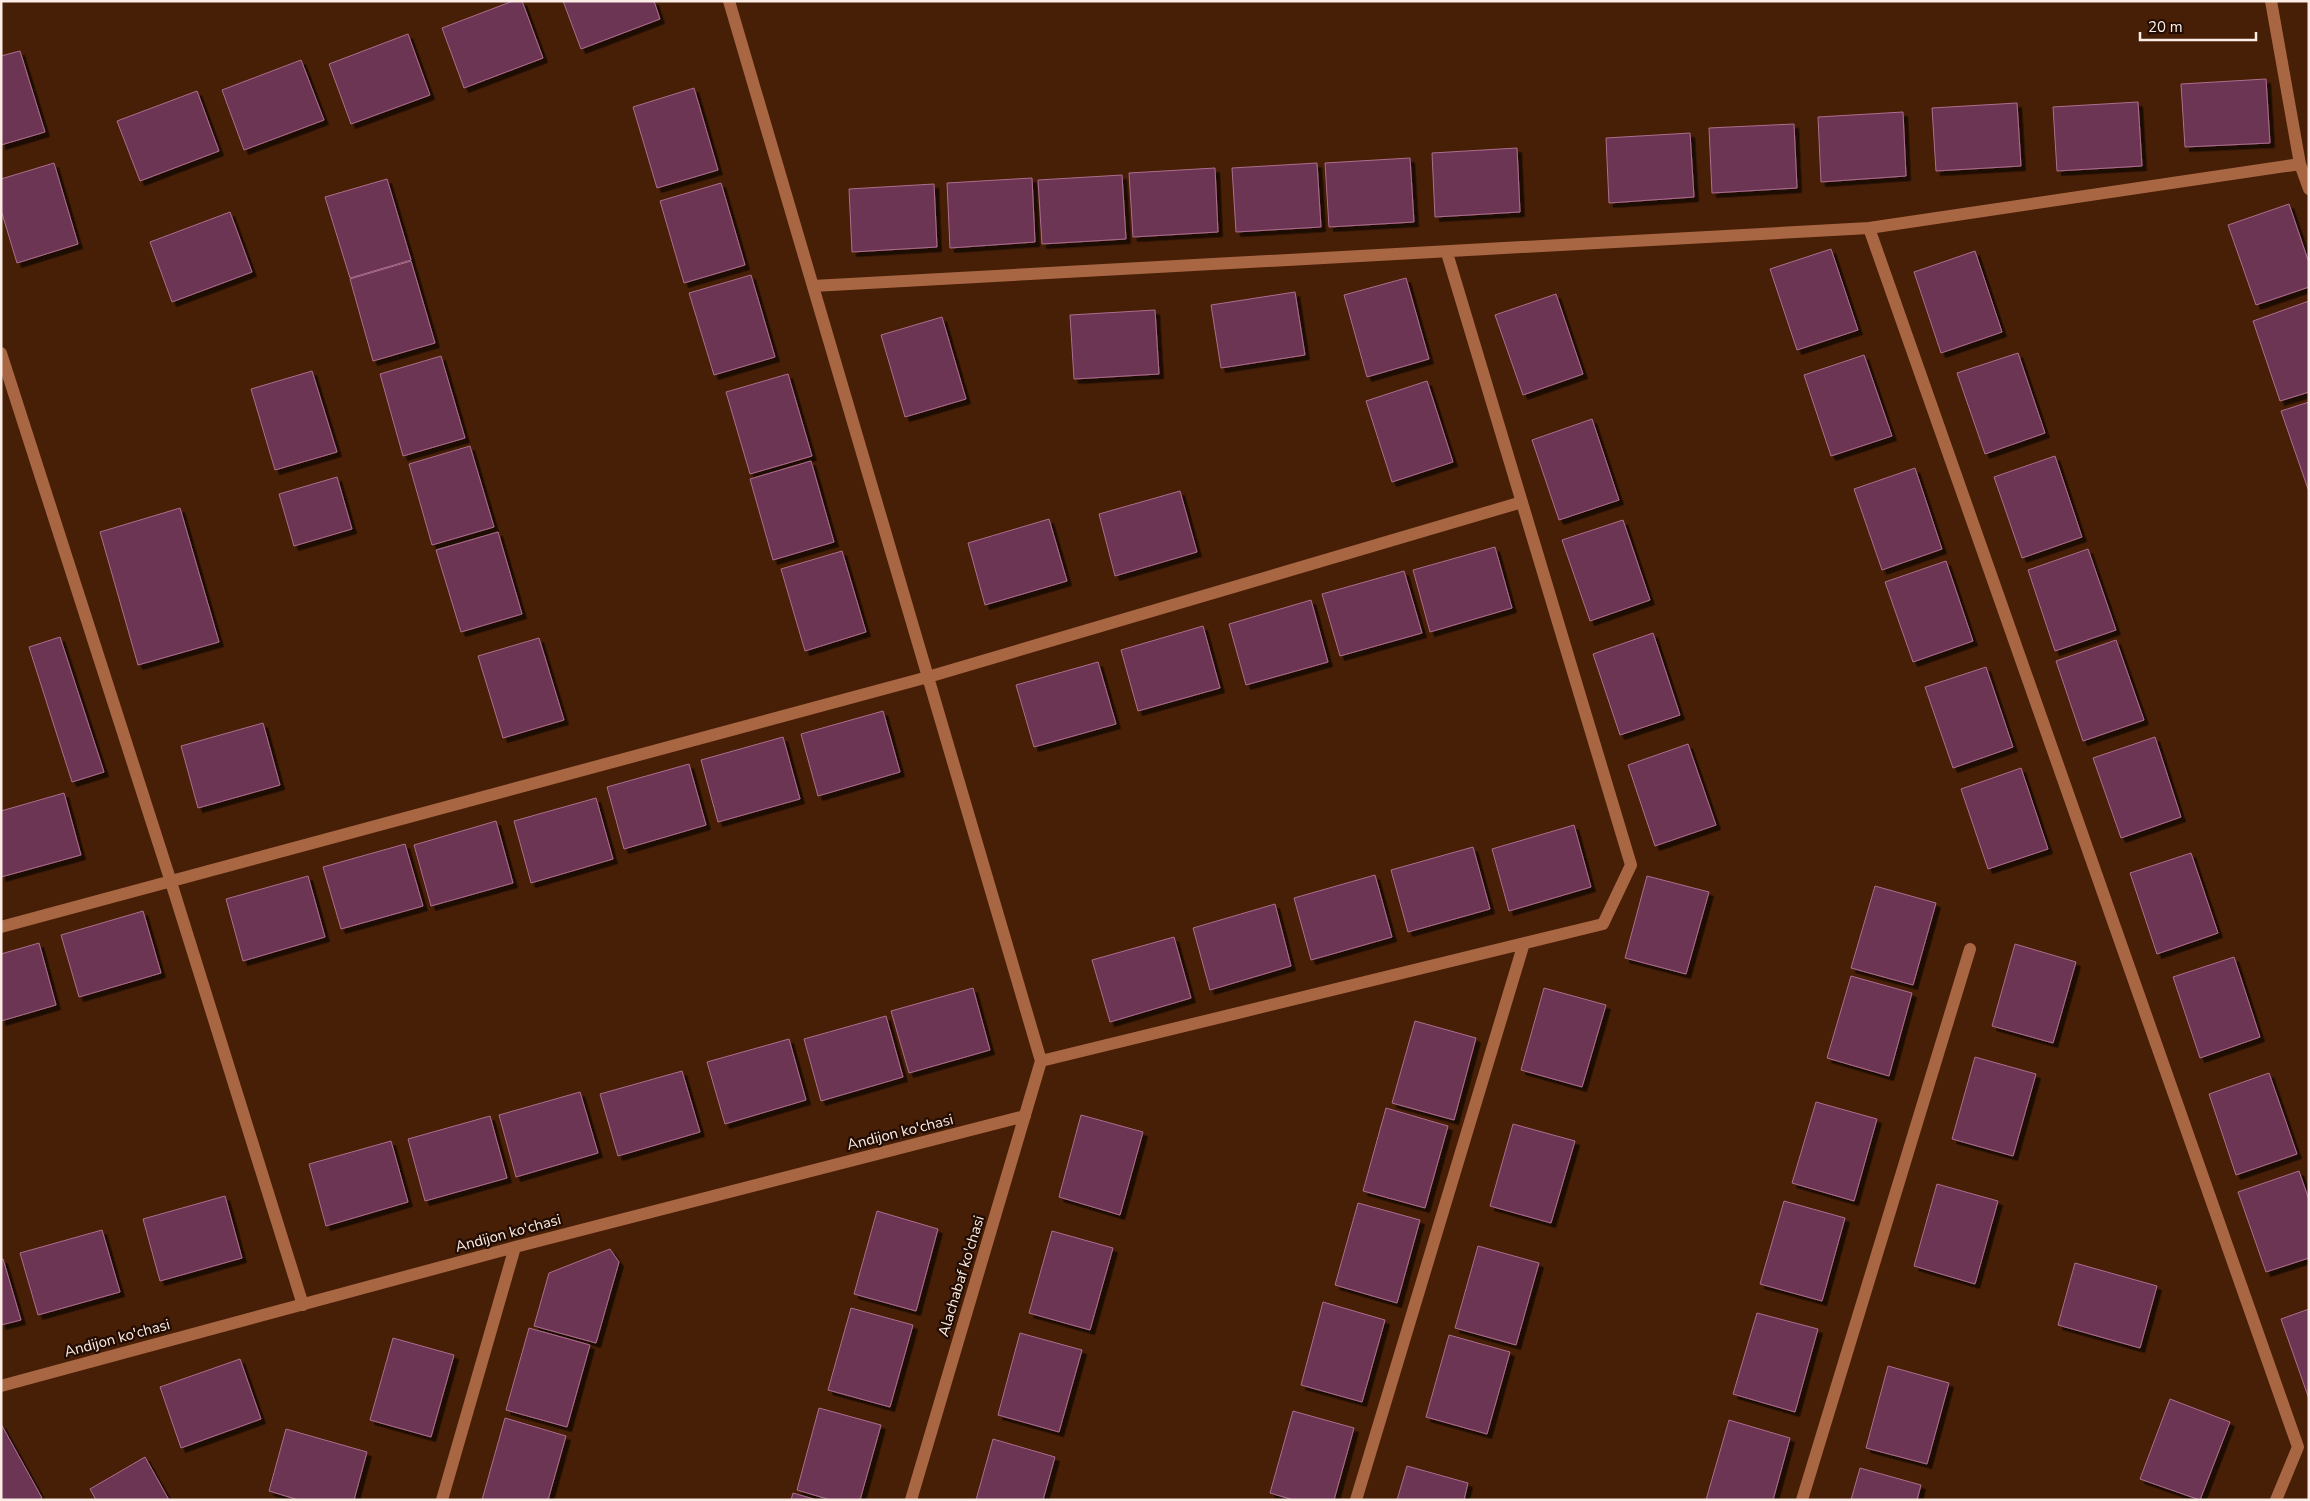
<svg xmlns="http://www.w3.org/2000/svg" width="2310" height="1501" font-family="'Nunito Sans',sans-serif">
	<defs>
		<filter id="shadow"><feDropShadow dx="4.5" dy="4.5" stdDeviation="0" flood-color="#0009"/></filter>
	</defs>
	<rect width="100%" height="100%" fill="#471e06"/>
	<path fill="#6c3453" stroke="#ac6e8e" filter="url(#shadow)" d="M513 1H522L543 58 464 88 442 28Z
		M563 1H654L660 19 581 49Z
		M408 34 430 95 351 124 329 64Z
		M20 51 45 132 1 145V56Z
		M301 60 324 120 244 150 222 90Z
		M2266 79 2270 143 2185 147 2181 84Z
		M694 88 718 170 657 188 633 107Z
		M197 91 219 151 140 181 117 121Z
		M2138 102 2142 166 2057 171 2053 107Z
		M2017 103 2021 166 1936 171 1932 108Z
		M1903 112 1906 176 1821 182 1818 117Z
		M1794 124 1797 188 1712 193 1709 128Z
		M1690 133 1694 197 1609 203 1606 138Z
		M1517 148 1520 212 1435 217 1432 153Z
		M1410 158 1414 222 1329 227 1325 163Z
		M54 163 78 244 17 263 1 210V179Z
		M1317 163 1321 227 1236 232 1232 168Z
		M1215 168 1218 232 1133 237 1129 173Z
		M1122 175 1126 239 1042 244 1038 180Z
		M1032 178 1035 242 950 248 947 183Z
		M387 179 411 260 350 278 325 197Z
		M721 183 745 265 684 283 660 201Z
		M934 184 937 247 852 252 849 189Z
		M2289 204 2309 263V287L2256 305 2228 225Z
		M230 212 252 272 172 302 150 242Z
		M1831 249 1858 330 1797 350 1770 269Z
		M1975 251 2002 332 1941 353 1914 272Z
		M411 261 435 343 373 361 350 279Z
		M751 275 775 357 714 375 689 293Z
		M1406 278 1429 359 1367 377 1344 295Z
		M1295 292 1305 355 1221 368 1211 305Z
		M1556 294 1583 374 1523 395 1495 315Z
		M2309 301V392L2280 401 2253 321Z
		M1155 310 1159 374 1074 379 1070 315Z
		M942 317 966 399 905 417 881 335Z
		M2018 353 2045 433 1985 454 1957 373Z
		M1864 355 1892 436 1831 456 1804 375Z
		M441 356 465 438 403 456 380 374Z
		M312 371 337 452 275 470 251 389Z
		M788 374 812 456 750 474 726 392Z
		M1427 381 1453 462 1392 482 1366 401Z
		M2309 402V492L2281 411Z
		M1592 419 1619 500 1559 520 1532 440Z
		M470 446 494 527 432 545 409 464Z
		M2055 456 2082 537 2022 558 1994 477Z
		M811 461 834 542 773 560 750 479Z
		M1915 468 1942 549 1882 570 1854 489Z
		M337 477 352 529 294 546 279 494Z
		M1180 491 1197 552 1115 576 1099 514Z
		M180 508 219 642 138 665 100 532Z
		M1049 519 1067 581 985 605 968 543Z
		M1623 520 1650 600 1590 621 1562 540Z
		M498 532 522 614 461 632 436 550Z
		M1495 547 1512 608 1430 632 1413 570Z
		M2088 549 2116 630 2055 651 2028 570Z
		M842 551 866 632 805 651 781 569Z
		M1946 561 1973 641 1913 662 1885 582Z
		M1404 571 1422 633 1340 656 1322 594Z
		M1311 600 1328 662 1246 685 1229 624Z
		M1203 626 1220 688 1138 711 1121 650Z
		M1653 633 1680 715 1620 735 1593 654Z
		M60 637 104 772 72 782 29 647Z
		M539 638 564 720 503 738 478 656Z
		M2116 640 2144 720 2083 741 2056 661Z
		M1098 662 1116 724 1034 747 1016 685Z
		M1986 667 2013 747 1953 768 1925 687Z
		M883 711 900 772 818 796 801 734Z
		M263 723 280 785 198 808 181 746Z
		M783 737 800 799 718 822 701 760Z
		M2155 737 2181 817 2121 838 2093 758Z
		M1688 744 1716 825 1655 846 1628 765Z
		M689 764 706 825 624 849 607 787Z
		M2021 768 2048 849 1988 869 1961 789Z
		M64 793 81 855 1 877V811Z
		M596 798 613 859 531 883 514 821Z
		M496 821 513 883 431 906 414 845Z
		M1574 825 1591 887 1509 911 1492 849Z
		M405 844 423 906 341 929 323 867Z
		M1473 847 1490 909 1408 932 1391 870Z
		M2191 853 2218 933 2157 954 2130 873Z
		M1375 875 1392 937 1311 960 1294 898Z
		M308 876 325 937 243 961 226 899Z
		M1647 876 1709 892 1686 974 1625 958Z
		M1875 886 1936 903 1913 985 1851 968Z
		M1275 904 1291 966 1210 990 1193 928Z
		M143 911 161 973 79 997 61 935Z
		M1174 937 1191 998 1110 1022 1092 960Z
		M39 943 56 1005 1 1021V954Z
		M2015 944 2076 962 2053 1043 1992 1026Z
		M2234 957 2260 1037 2200 1058 2173 977Z
		M1851 976 1912 993 1889 1076 1827 1058Z
		M973 988 990 1050 909 1073 891 1011Z
		M1544 988 1606 1005 1582 1087 1521 1070Z
		M886 1016 903 1077 821 1101 804 1039Z
		M1415 1021 1476 1038 1454 1120 1392 1103Z
		M789 1039 806 1100 725 1124 707 1062Z
		M1975 1057 2036 1074 2013 1156 1952 1139Z
		M682 1071 700 1132 618 1156 600 1094Z
		M2269 1073 2297 1154 2236 1175 2209 1094Z
		M580 1092 598 1153 516 1177 499 1115Z
		M1816 1102 1877 1119 1854 1201 1792 1183Z
		M1386 1108 1448 1126 1425 1208 1363 1191Z
		M1081 1115 1143 1132 1120 1215 1059 1197Z
		M490 1116 507 1178 425 1201 408 1139Z
		M1513 1124 1575 1141 1551 1223 1490 1206Z
		M391 1141 408 1202 326 1226 309 1164Z
		M2299 1171 2309 1200V1258L2266 1272 2238 1192Z
		M1937 1184 1998 1201 1975 1284 1914 1266Z
		M225 1196 242 1258 160 1281 143 1219Z
		M1784 1201 1845 1218 1822 1301 1760 1284Z
		M1358 1203 1420 1220 1397 1303 1335 1285Z
		M877 1211 938 1229 916 1311 854 1294Z
		M102 1230 120 1292 38 1315 20 1253Z
		M1052 1231 1113 1248 1090 1330 1029 1313Z
		M1478 1246 1539 1263 1516 1345 1455 1328Z
		M610 1249 619 1262 596 1343 534 1326 549 1273Z
		M1 1259H3L21 1320 1 1325Z
		M2075 1263 2157 1286 2140 1348 2058 1325Z
		M1323 1302 1385 1320 1362 1402 1301 1385Z
		M851 1308 913 1325 890 1407 828 1390Z
		M2309 1309V1399L2281 1319Z
		M1757 1313 1818 1329 1795 1412 1733 1394Z
		M529 1328 590 1345 567 1427 506 1410Z
		M1020 1333 1082 1350 1059 1432 998 1415Z
		M1449 1335 1510 1352 1487 1434 1426 1417Z
		M393 1338 454 1355 431 1437 370 1420Z
		M240 1359 261 1419 181 1448 160 1387Z
		M1888 1366 1949 1383 1927 1464 1866 1448Z
		M2170 1399 2230 1422 2200 1500 2140 1479Z
		M819 1408 881 1425 860 1500H831L797 1490Z
		M1293 1411 1354 1428 1334 1500H1294L1270 1493Z
		M505 1418 566 1436 548 1500H482Z
		M1729 1420 1790 1438 1773 1500H1706Z
		M1 1424 42 1498 39 1500H1Z
		M286 1429 367 1452 354 1500H299L269 1491Z
		M993 1439 1055 1457 1043 1500H976Z
		M145 1457 169 1500H96L90 1489Z
		M1407 1466 1468 1483 1464 1500H1397Z
		M1860 1468 1921 1485 1917 1500H1851Z
		M793 1493 817 1500H791Z"/>
	<g fill="none" stroke-linecap="round" stroke-linejoin="round">
		<path stroke="#a96643" stroke-width="12" d="M729 1 1041 1061
			M2271 1 2300 164 2309 189
			M1869 228 2298 1447 2276 1500
			M813 286 1869 228 2300 164
			M1 353 171 882 303 1305
			M1 927 928 677 1522 502
			M1041 1061 1603 924 1631 865 1447 253
			M1 1386 515 1247 1025 1116
			M442 1500 515 1247
			M911 1500 1041 1061
			M1356 1500 1524 943
			M1802 1500 1970 949"/>
	</g>
	<g text-anchor="middle" stroke-width="4.5" stroke-linejoin="round" paint-order="stroke">
		<g font-size="15" fill="#fbede6" stroke="#230c02">
			<text transform="translate(900 1132) rotate(-14)" y="5">Andijon ko'chasi</text>
			<text transform="translate(508 1233) rotate(-15)" y="5">Andijon ko'chasi</text>
			<text transform="translate(961 1276) rotate(-73)" y="5">Alachabaf ko'chasi</text>
			<text transform="translate(117 1338) rotate(-15)" y="5">Andijon ko'chasi</text>
		</g>
	</g>
	<rect width="2310" height="1501" fill="none" stroke="#fbede6" stroke-width="5"/>
	<path d="M2140 32v8h116v-8" fill="none" stroke="#fbede6" stroke-width="2.5"/>
	<text x="2148" y="32" font-size="15" fill="#fbede6" stroke="#230c02" stroke-width="4" paint-order="stroke">20 m</text>
</svg>
